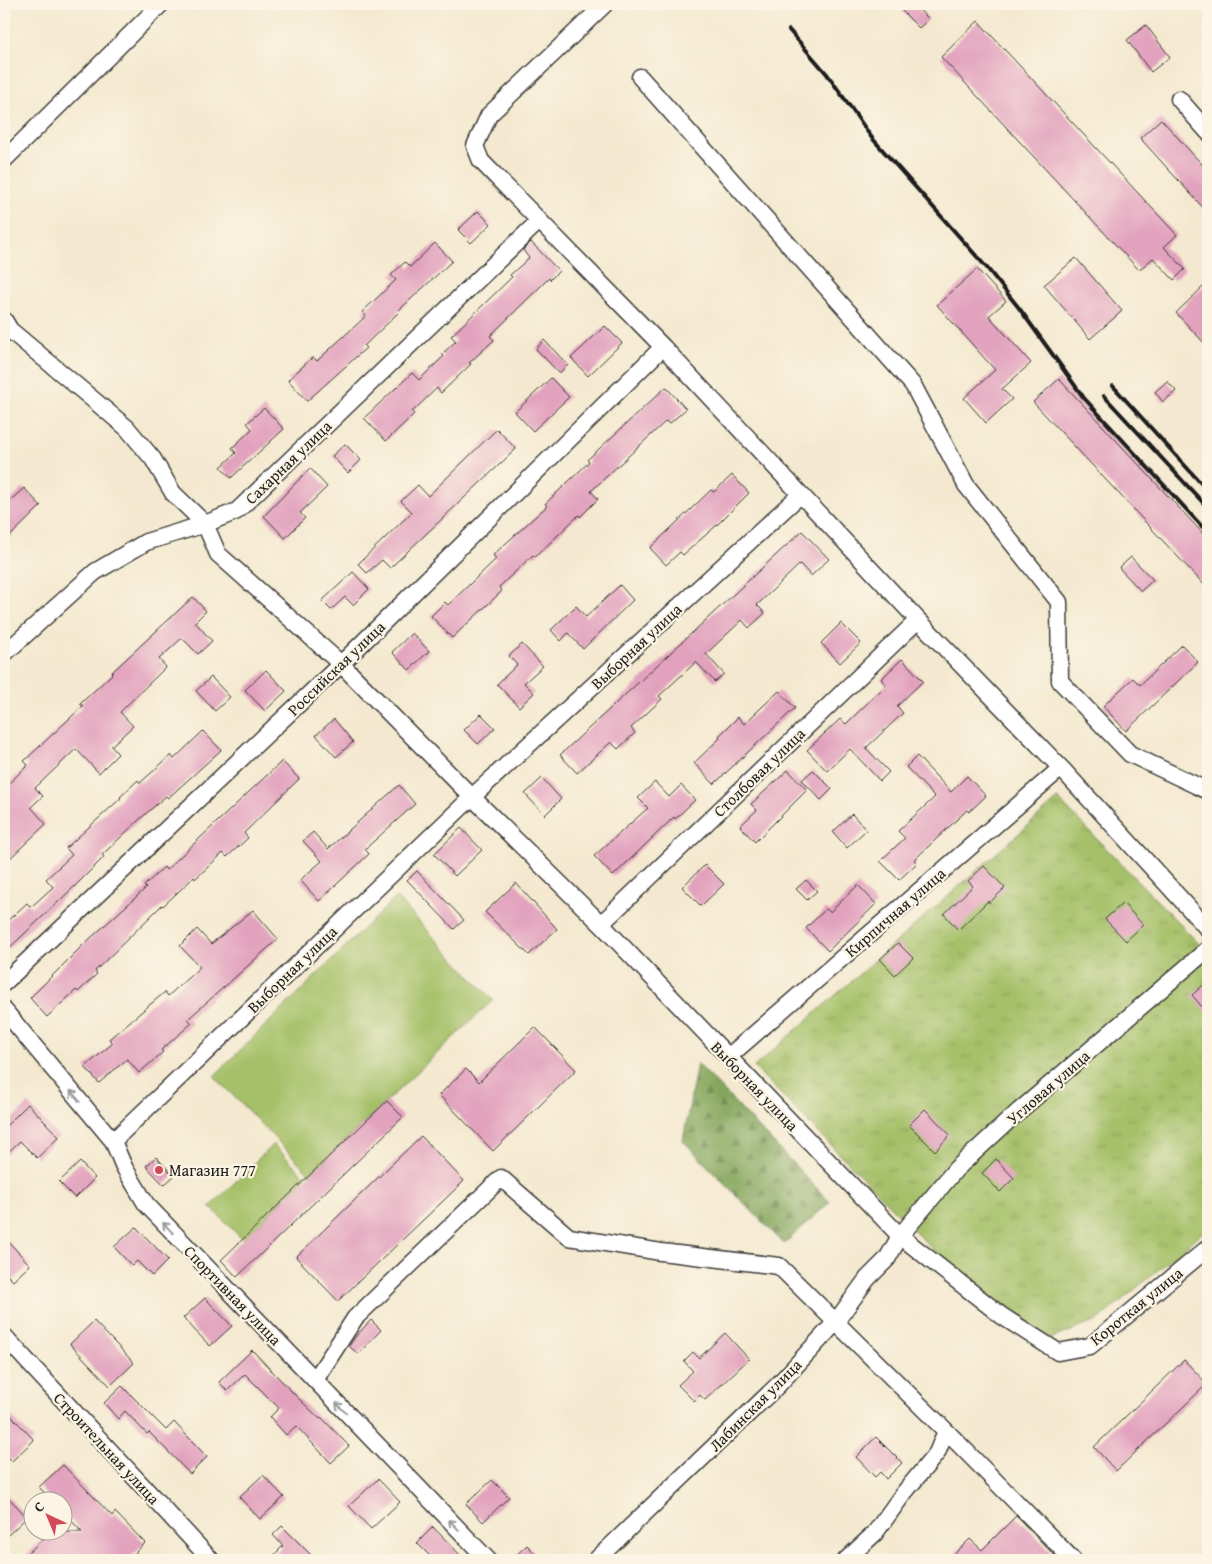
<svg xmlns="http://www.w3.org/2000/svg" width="1212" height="1564" font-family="'Gentium Book Plus',serif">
	<defs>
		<pattern id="grass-tufts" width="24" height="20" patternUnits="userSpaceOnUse" patternTransform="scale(1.25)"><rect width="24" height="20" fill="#a5c067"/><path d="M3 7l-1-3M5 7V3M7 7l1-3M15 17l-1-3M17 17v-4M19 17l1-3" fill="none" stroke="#8da459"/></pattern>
		<pattern id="forest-firs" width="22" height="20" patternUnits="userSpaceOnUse" patternTransform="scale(1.25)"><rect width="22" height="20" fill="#84a65c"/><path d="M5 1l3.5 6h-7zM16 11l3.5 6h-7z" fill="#6b864b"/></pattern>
	</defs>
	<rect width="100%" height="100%" fill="#fcf5e5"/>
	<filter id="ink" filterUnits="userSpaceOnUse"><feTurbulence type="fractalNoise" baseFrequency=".02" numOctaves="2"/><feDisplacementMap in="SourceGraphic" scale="10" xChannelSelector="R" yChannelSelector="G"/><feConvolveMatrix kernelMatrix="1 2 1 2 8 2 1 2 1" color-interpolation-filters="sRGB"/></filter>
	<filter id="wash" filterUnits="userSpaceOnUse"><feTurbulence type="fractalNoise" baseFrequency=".0096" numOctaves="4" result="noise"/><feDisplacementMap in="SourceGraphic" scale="20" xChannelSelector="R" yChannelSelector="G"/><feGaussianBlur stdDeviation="1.12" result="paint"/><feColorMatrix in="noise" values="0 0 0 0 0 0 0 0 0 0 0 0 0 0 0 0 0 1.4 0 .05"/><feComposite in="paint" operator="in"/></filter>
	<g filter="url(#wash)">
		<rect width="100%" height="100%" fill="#f4e9d0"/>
		<path fill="url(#grass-tufts)" stroke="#606e42" d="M1058 799 1208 953V1228L1097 1321 1050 1339 954 1271 754 1067Z"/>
		<path fill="url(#forest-firs)" stroke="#50613c" d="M697 1063 830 1202 784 1244 683 1141Z"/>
		<path fill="#a5c067" stroke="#606e42" d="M396 897 493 1000 310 1174 214 1076Z
			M273 1144 306 1177 243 1240 210 1207Z"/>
		<g id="blocks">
			<path fill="#e2a2be" d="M895 4H913L929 19 919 28Z
				M978 21 1177 235 1164 247 1185 269 1174 280 1153 258 1139 270 941 57Z
				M1146 25 1170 57 1151 72 1127 40Z
				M1161 119 1208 171V213L1140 138Z
				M478 211 491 224 471 243 458 230Z
				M531 242 559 271 550 280 549 278 490 336 494 340 469 363 471 364 441 393 437 388 412 412 414 414 386 441 364 418 412 373 419 380 444 356 442 354 456 341 451 336 512 277 510 275 529 258 523 250Z
				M435 243 452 261 397 312 398 313 364 346 366 348 307 401 288 380 313 357 317 361 366 316 362 312 396 280 391 275 405 262 410 267Z
				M1076 258 1122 311 1090 339 1044 285Z
				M977 269 1006 301 989 316 1031 363 1002 389 1012 399 986 423 964 398 995 370 937 305Z
				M1208 282V347L1176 313Z
				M605 326 622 343 588 376 571 358Z
				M544 340 568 365 559 373 536 349Z
				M551 378 569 397 533 431 515 412Z
				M1059 379 1208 539V589L1033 402Z
				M1167 381 1176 391 1163 402 1155 392Z
				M666 387 686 409 669 424 666 421 591 491 598 499 580 517 579 515 535 557 533 555 499 587 502 591 452 638 431 616 445 602 448 605 496 559 493 555 547 506 545 504 589 462 587 460Z
				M264 408 284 429 231 478 221 467 236 453 232 448 252 429 247 423Z
				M497 429 516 449 390 568 382 560 367 573 358 564 412 512 401 501 418 485 428 496Z
				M345 444 361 460 348 473 332 456Z
				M310 468 327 487 300 513 305 518 285 538 264 516Z
				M732 475 749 493 717 525 683 555 680 552 666 565 650 548 711 490 714 492Z
				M24 488 41 506 4 542V506Z
				M802 531 829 559 811 576 800 564 757 605 765 613 749 628 742 620 706 654 724 674 715 682 696 662 659 696 662 699 631 728 635 733 618 749 611 742 577 773 560 755Z
				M1131 557 1153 580 1141 591 1119 568Z
				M353 572 369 589 353 605 345 597 331 610 322 601Z
				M620 585 633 600 583 649 568 633 561 641 551 630 576 606 586 617Z
				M193 597 206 611 195 622 212 641 198 654 182 638 159 659 166 667 120 712 133 726 111 746 118 754 99 773 76 749 35 788 43 796 31 807 46 824 4 864V788L28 765 24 761 83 706 80 704 112 674 111 673Z
				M841 623 861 643 840 663 821 643Z
				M412 633 429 651 409 670 392 652Z
				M522 644 543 666 524 683 534 693 519 707 497 684 517 665 509 656Z
				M1182 645 1198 662 1126 731 1103 706 1133 678 1140 685Z
				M902 659 923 681 897 706 903 713 866 748 889 772 880 781 850 749 827 771 807 750 840 719 846 724 886 685 881 679Z
				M266 670 286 691 265 711 245 690Z
				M211 677 230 697 215 711 196 691Z
				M779 691 795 708 714 784 694 763 720 738 719 736 738 717 744 724Z
				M481 714 495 728 478 744 464 730Z
				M334 719 353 742 336 757 316 735Z
				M203 731 221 750 168 798 166 796 140 819 102 855 104 857 75 886 4 953V924L27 903 31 907 53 887 46 879 72 855 66 848 121 798 120 797 138 780 140 783 171 755 174 759Z
				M917 756 951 792 967 776 986 796 969 812 967 810 914 860 917 863 899 880 880 861 905 838 898 831 935 797 906 767Z
				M282 761 299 779 244 833 248 838 227 857 223 853 195 879 194 877 163 906 162 905 95 971 97 974 78 992 76 990 47 1017 30 998 83 945 146 888 144 886 164 867 166 870Z
				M788 770 807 790 755 842 740 826 757 810 751 804Z
				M813 770 832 789 821 800 802 780Z
				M542 778 561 799 545 815 525 794Z
				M655 782 669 797 681 785 695 800 675 819 674 817 613 876 594 856 648 808 638 798Z
				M399 785 415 804 365 849 369 854 319 901 300 880 322 861 303 841 313 832 328 849Z
				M852 814 866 830 847 848 833 832Z
				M461 828 482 850 455 876 434 854Z
				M705 865 724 884 701 906 682 887Z
				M984 866 1005 888 989 903 988 901 958 930 944 914 973 886 968 881Z
				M417 871 464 920 454 929 407 880Z
				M806 880 817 891 807 900 796 889Z
				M516 883 557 929 529 955 485 912Z
				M858 885 876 904 828 951 806 928 826 909 830 912Z
				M1123 903 1143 925 1126 941 1105 919Z
				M253 910 278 939 188 1019 192 1023 161 1050 163 1052 139 1073 127 1059 99 1083 85 1067 113 1043 109 1039 165 992 168 996 200 967 180 946 197 929 211 944Z
				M898 943 913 958 895 975 880 959Z
				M1208 981V1014L1192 995Z
				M535 1027 576 1070 493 1151 439 1095 466 1069 479 1082Z
				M387 1101 403 1117 237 1277 221 1260Z
				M28 1104 59 1137 37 1158 20 1141 4 1156V1128Z
				M925 1109 950 1135 935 1151 909 1125Z
				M421 1136 464 1181 338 1301 296 1257Z
				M156 1157 174 1176 164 1185 146 1166Z
				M996 1159 1014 1178 1000 1192 982 1173Z
				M80 1162 95 1178 75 1198 59 1182Z
				M136 1227 168 1260 152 1276 137 1261 132 1266 114 1247Z
				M4 1237 30 1265 13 1281 4 1272Z
				M205 1298 232 1326 210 1346 183 1318Z
				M371 1320 381 1330 358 1354 349 1346 356 1336Z
				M94 1321 134 1363 110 1386 70 1344Z
				M725 1333 749 1359 705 1400 700 1395 694 1401 678 1385 693 1371 684 1361 693 1352 699 1358Z
				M252 1350 294 1394 320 1419 321 1417 349 1446 331 1463 296 1426 286 1435 270 1417 279 1408 245 1374 227 1391 219 1382Z
				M1184 1360 1207 1384 1116 1471 1094 1447Z
				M122 1386 166 1430 174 1422 207 1457 190 1474 149 1432 147 1434 125 1411 118 1419 104 1403Z
				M4 1408 34 1440 12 1461 4 1453Z
				M876 1437 902 1463 886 1479 880 1472 875 1477 856 1457Z
				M63 1465 112 1516 115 1512 145 1543 128 1560H21L50 1532H82L62 1511V1502H53L39 1487Z
				M263 1475 284 1497 260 1519 239 1497Z
				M378 1479 400 1502 371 1529 349 1506Z
				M492 1480 509 1497 483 1522 466 1504Z
				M4 1493 27 1517 4 1539Z
				M1016 1516 1059 1560H948L970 1539 982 1550Z
				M282 1526 316 1560H269L283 1546 273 1535Z
				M433 1527 465 1560H434L417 1543Z
				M527 1545 541 1560H511Z"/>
		</g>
	</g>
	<g filter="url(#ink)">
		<use href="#blocks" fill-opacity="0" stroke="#3c3b37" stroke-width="1"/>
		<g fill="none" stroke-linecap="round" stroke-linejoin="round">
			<g stroke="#3c3b37" stroke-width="19">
				<path id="minor" d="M605 4 489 115 475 146 481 161 663 347 918 620 1061 768 1208 929
					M640 77 913 385 966 485 1059 602 1060 681 1130 754 1208 791
					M1179 99 1208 132
					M4 160 161 4
					M4 320 10 330 127 428 153 459 173 493 205 524 218 554 341 664 472 797 601 924 900 1236 1002 1316 1058 1352 1090 1346 1208 1248
					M4 654 95 572 146 542 205 524 237 511 539 221
					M601 924 918 620
					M4 983 341 664 663 347
					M4 1010 113 1141 124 1167 146 1204 488 1560
					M728 1057 1061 768
					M113 1141 472 797 800 495
					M4 1336 211 1560
					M315 1380 355 1318 501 1178 569 1237 661 1252 779 1266 946 1431 1073 1560
					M596 1560 777 1386 835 1323 867 1279 887 1259 900 1236 956 1169 1019 1111 1208 949
					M846 1560 875 1533 903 1494 937 1453 946 1431"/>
			</g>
			<use href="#minor" stroke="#fff" stroke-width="16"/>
			<path stroke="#1c1c1c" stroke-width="4" d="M789 30 827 74 872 138 987 268 1019 308 1084 398 1208 533
				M1113 386 1208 491
				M1104 396 1208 508"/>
		</g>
		<defs><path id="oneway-shaft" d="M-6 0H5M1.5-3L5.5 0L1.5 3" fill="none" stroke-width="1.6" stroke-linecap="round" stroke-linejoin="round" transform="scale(1.25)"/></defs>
		<g stroke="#999">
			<use href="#oneway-shaft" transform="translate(75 1096) rotate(-130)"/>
			<use href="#oneway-shaft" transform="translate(168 1228) rotate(-134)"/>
			<use href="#oneway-shaft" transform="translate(341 1408) rotate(-134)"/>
			<use href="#oneway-shaft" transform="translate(454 1525) rotate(-134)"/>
		</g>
	</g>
	<circle fill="#d1495b" stroke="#fcf5e5" stroke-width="2" cx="159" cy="1170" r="5"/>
	<g text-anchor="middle" stroke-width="4.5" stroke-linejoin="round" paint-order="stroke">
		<g font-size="16" fill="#1c1c1c" stroke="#fcf5e5">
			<text transform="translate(288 462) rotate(-44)" y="6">Сахарная улица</text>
			<text transform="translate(636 646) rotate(-43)" y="6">Выборная улица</text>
			<text transform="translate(336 668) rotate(-44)" y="6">Российская улица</text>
			<text transform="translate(759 772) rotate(-44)" y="6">Столбовая улица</text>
			<text transform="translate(895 912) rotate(-41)" y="6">Кирпичная улица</text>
			<text transform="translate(292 969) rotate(-44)" y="6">Выборная улица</text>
			<text transform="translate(755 1086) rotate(46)" y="6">Выборная улица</text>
			<text transform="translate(1048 1087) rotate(-41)" y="6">Угловая улица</text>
			<text transform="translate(233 1295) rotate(46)" y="6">Спортивная улица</text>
			<text transform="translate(1136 1306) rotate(-39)" y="6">Короткая улица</text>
			<text transform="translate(755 1405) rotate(-45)" y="6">Лабинская улица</text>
			<text transform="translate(107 1448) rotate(47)" y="6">Строительная улица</text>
		</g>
		<g font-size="16" fill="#1c1c1c" stroke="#fcf5e5" text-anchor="start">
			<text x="169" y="1176">Магазин 777</text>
		</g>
	</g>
	<rect width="1212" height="1564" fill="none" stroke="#fcf5e5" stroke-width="20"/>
	<g transform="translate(48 1516) rotate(316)"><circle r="24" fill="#fcf5e5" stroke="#a29e95"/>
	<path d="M0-4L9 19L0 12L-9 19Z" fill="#d1495b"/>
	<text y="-8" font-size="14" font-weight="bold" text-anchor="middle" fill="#1c1c1c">С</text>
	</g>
</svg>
